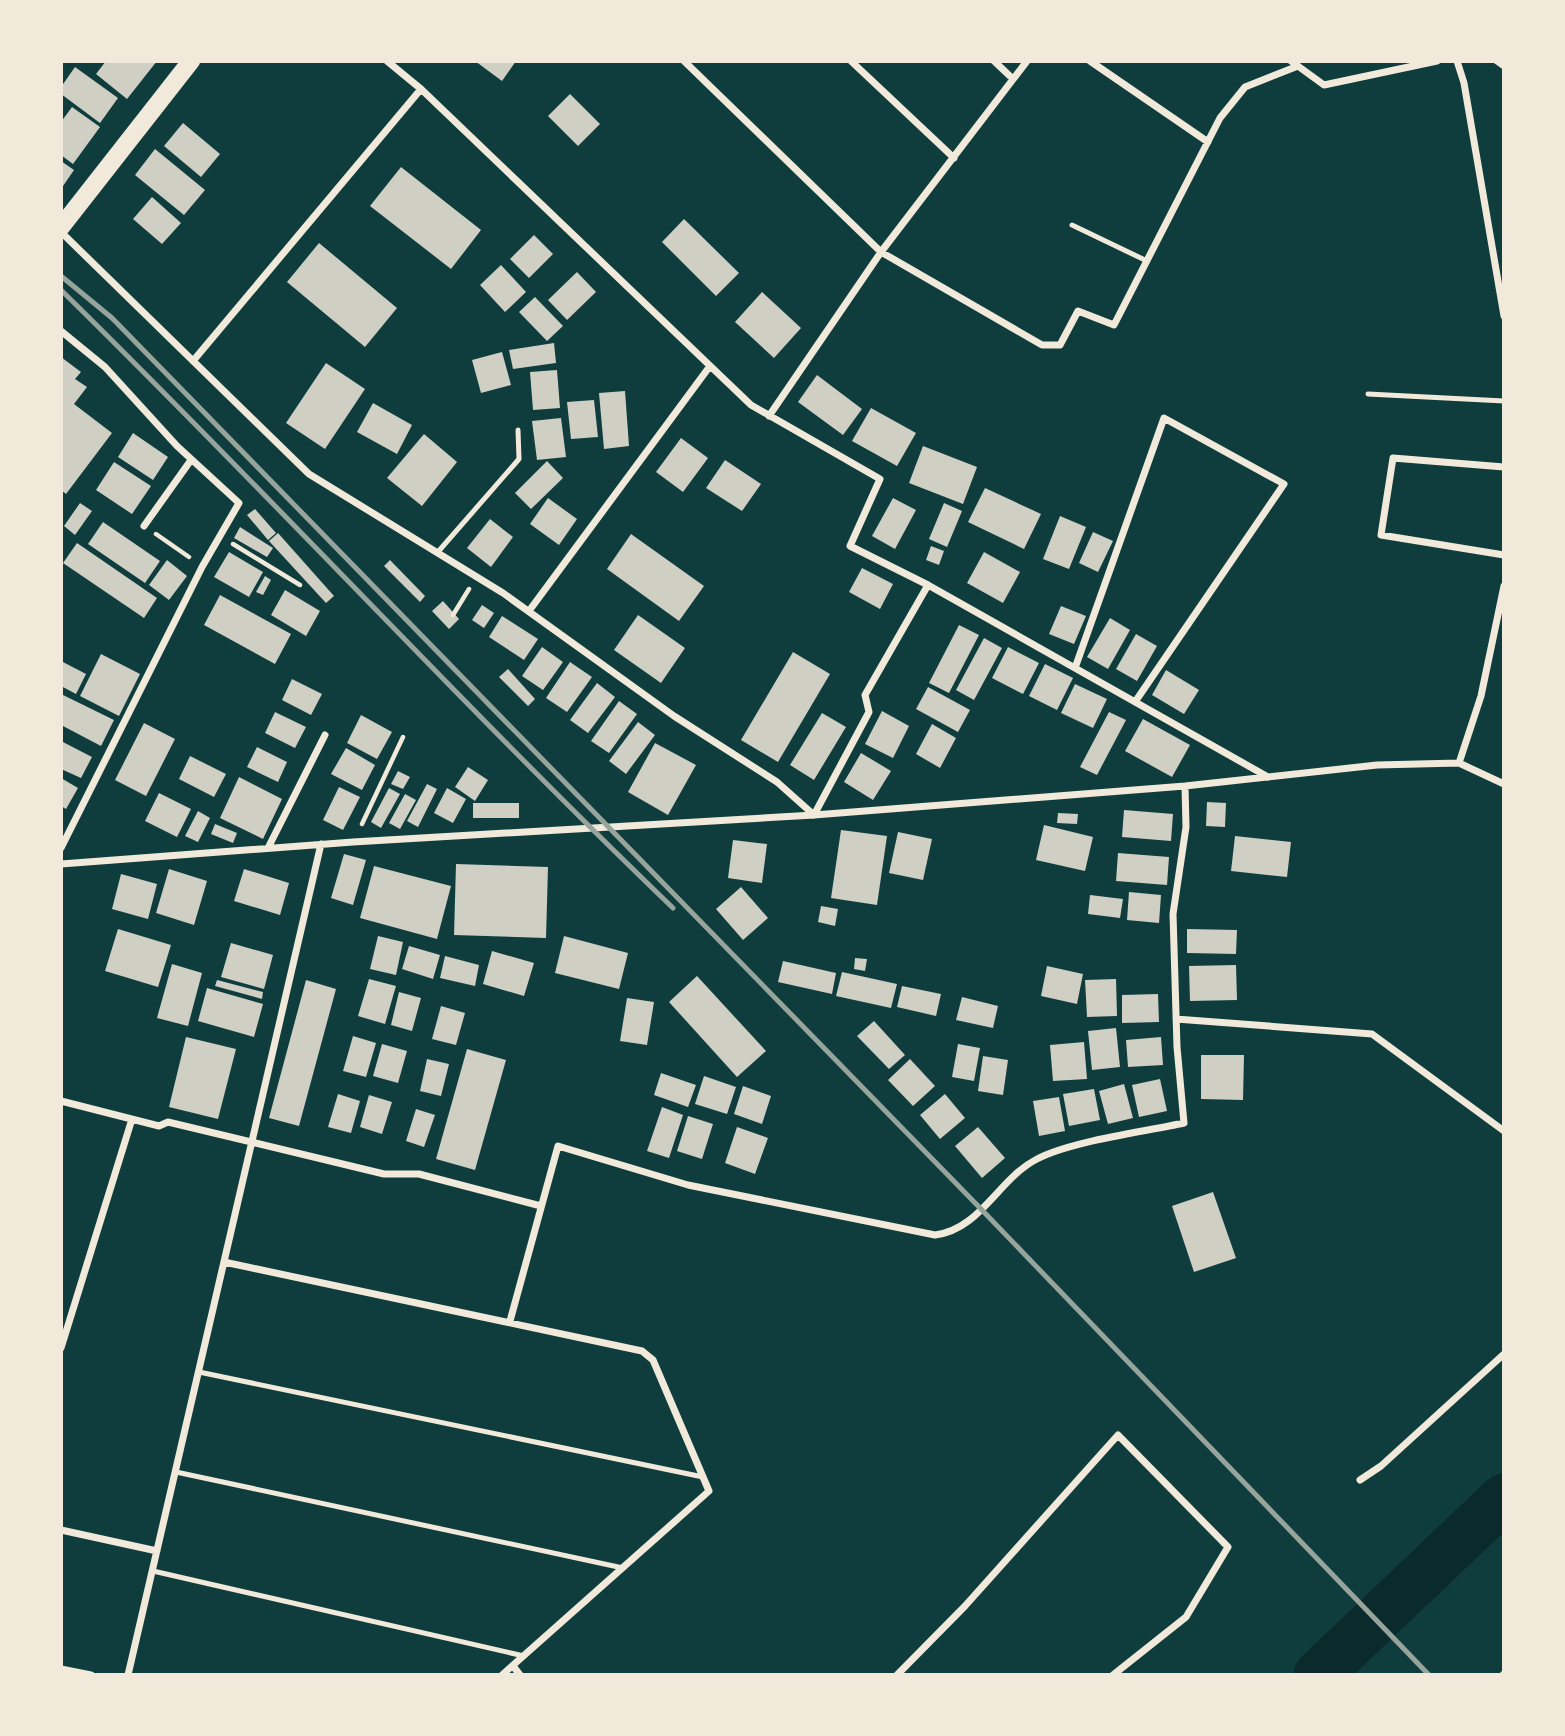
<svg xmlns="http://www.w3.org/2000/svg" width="1565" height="1736" font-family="Inter,sans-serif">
	<rect width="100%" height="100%" fill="#0f3d3e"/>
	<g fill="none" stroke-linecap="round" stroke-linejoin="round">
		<path stroke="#0a2a2b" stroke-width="49" d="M1318 1675 1504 1498"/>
	</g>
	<path fill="#cfcfc3" d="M106 61H157L127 99 96 74Z
		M475 61H516L502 81Z
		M75 67 118 98 100 123 61 94V87Z
		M570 94 600 124 578 146 548 116Z
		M72 107 100 127 73 164 61 155V122Z
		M183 123 220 154 201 177 164 146Z
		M155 149 205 190 184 215 135 175Z
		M61 161 74 170 61 189Z
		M401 167 481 230 451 269 370 206Z
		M152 197 181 223 162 244 133 219Z
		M684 219 739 273 716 296 662 242Z
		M534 235 553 254 529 278 510 259Z
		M319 243 397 308 365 347 287 282Z
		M501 265 526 292 505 312 480 285Z
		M577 272 596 292 567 320 548 300Z
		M762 292 801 328 774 358 735 322Z
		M535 297 563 326 547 341 519 312Z
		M554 343 556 363 513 369 509 350Z
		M502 352 511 385 481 393 472 360Z
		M61 357 81 372 75 379 87 387 74 404 112 433 66 494 61 490Z
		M326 363 365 389 325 449 286 423Z
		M557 370 560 408 533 410 530 372Z
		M817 375 862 409 843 435 798 402Z
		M625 391 629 446 604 449 599 393Z
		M594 400 598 437 571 439 567 402Z
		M373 403 412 425 397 454 357 432Z
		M871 408 916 433 897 466 852 441Z
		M561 418 566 457 537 460 532 421Z
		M133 433 168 457 153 480 118 457Z
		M424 434 457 462 422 506 387 478Z
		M681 438 708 458 683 492 656 472Z
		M923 446 977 467 963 504 909 483Z
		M725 460 761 484 742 511 706 488Z
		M547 461 563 478 531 509 515 493Z
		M114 462 151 486 132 514 96 490Z
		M985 488 1041 514 1024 549 968 522Z
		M548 498 577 519 559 545 530 524Z
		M893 498 916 510 895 549 872 536Z
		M80 503 92 511 75 535 64 526Z
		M944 503 962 511 947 547 929 539Z
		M255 509 276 533 268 540 247 515Z
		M1060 516 1086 527 1069 569 1043 559Z
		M490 519 513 537 491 567 467 548Z
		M103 522 160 561 145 583 88 544Z
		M240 527 273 548 267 557 234 538Z
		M1093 532 1113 541 1098 572 1079 563Z
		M278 533 334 596 326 603 269 541Z
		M631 534 704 586 679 621 607 569Z
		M77 543 157 598 144 618 63 563Z
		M931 546 944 551 939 565 926 560Z
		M229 552 263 572 249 597 214 577Z
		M984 552 1020 572 1003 603 967 583Z
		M167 560 187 576 169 600 149 585Z
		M390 560 425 596 420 602 384 566Z
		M862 568 893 584 880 609 849 592Z
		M265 576 271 580 263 595 256 592Z
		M285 590 320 611 306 636 271 615Z
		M220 595 291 634 275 664 204 625Z
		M443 601 459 619 449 629 432 611Z
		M482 605 494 613 484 628 472 620Z
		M1061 606 1086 616 1074 644 1049 634Z
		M638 615 685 648 661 683 614 650Z
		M502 616 538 639 524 660 489 637Z
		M1110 618 1130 630 1108 669 1087 657Z
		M959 625 979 635 949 693 929 683Z
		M1136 634 1157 646 1137 681 1116 669Z
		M984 638 1002 648 974 700 956 690Z
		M542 647 563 662 543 690 522 676Z
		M1008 647 1039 663 1023 694 992 678Z
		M793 652 830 674 778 762 741 740Z
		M101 654 140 674 119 716 80 696Z
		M61 661 86 674 76 694 61 686Z
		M570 662 592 677 567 712 546 698Z
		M1045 664 1073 678 1057 710 1029 696Z
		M508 669 535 699 528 706 499 677Z
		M1166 670 1199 690 1184 714 1152 695Z
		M292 679 322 694 311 715 282 700Z
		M597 683 615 697 588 733 570 720Z
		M1075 684 1107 699 1093 728 1061 713Z
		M928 687 970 710 958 732 916 709Z
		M61 694 114 720 101 746 61 725Z
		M619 701 637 714 609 753 591 741Z
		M882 711 909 726 893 758 865 744Z
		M275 712 306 727 295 748 265 733Z
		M1109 712 1126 720 1097 775 1080 767Z
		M822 713 846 727 814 780 790 765Z
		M361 715 392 732 377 759 347 743Z
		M1143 719 1190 745 1172 777 1125 751Z
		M638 722 655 735 626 774 609 761Z
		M144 723 175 739 146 796 115 780Z
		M932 724 956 738 940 768 916 754Z
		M61 741 92 757 81 778 61 769Z
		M655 743 696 765 668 815 628 792Z
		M257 747 287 762 278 782 247 767Z
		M346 748 375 765 362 790 331 774Z
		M861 753 891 771 873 800 844 782Z
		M190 756 226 774 214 797 179 779Z
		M468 767 488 780 475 801 455 787Z
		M398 771 410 777 403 789 391 784Z
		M239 777 282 799 263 839 220 818Z
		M61 778 78 788 66 809 61 806Z
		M427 784 437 789 418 827 407 821Z
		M339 787 360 797 343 830 323 820Z
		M389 788 400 794 381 828 371 822Z
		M447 788 466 799 453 823 434 813Z
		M159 793 191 809 177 837 145 821Z
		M405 794 416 800 400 829 389 823Z
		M1207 802 1226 803 1225 827 1206 826Z
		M473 803H519V818H473Z
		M1124 810 1173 814 1171 841 1122 837Z
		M198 811 210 818 198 842 185 836Z
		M1058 813 1078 814 1077 824 1057 823Z
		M215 824 237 833 233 843 211 834Z
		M1044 825 1093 837 1085 871 1036 860Z
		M841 830 887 836 877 905 831 898Z
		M898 832 932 839 923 880 889 873Z
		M1235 836 1291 842 1287 877 1231 871Z
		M733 840 767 844 762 883 728 878Z
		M1118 853 1169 857 1167 885 1116 881Z
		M344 854 366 860 353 905 331 898Z
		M456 864 548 867 546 938 454 935Z
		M374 866 451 886 437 939 360 918Z
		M169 869 207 881 194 925 156 913Z
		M244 869 289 883 280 915 234 901Z
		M121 874 157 884 148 919 112 909Z
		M741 887 768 918 743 940 716 909Z
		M1129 892 1161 895 1159 923 1127 920Z
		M1090 895 1123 899 1120 918 1088 914Z
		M821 906 838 909 835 926 818 922Z
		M118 929 171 945 158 987 105 971Z
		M1187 929 1237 930 1236 954 1187 953Z
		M378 936 403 942 396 975 370 969Z
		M564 936 628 953 619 989 555 973Z
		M231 943 273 955 264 989 221 977Z
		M409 946 440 955 433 979 402 969Z
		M492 951 534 963 524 996 483 984Z
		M445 956 479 965 475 986 440 978Z
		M855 958 867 959 865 971 854 969Z
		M783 961 836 973 832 994 778 982Z
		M172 964 202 973 188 1026 157 1018Z
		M1236 965 1237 1000 1190 1001 1189 966Z
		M1047 966 1083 974 1077 1004 1041 996Z
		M842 972 897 984 891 1008 836 996Z
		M697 976 766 1051 737 1077 669 1002Z
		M369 979 396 986 385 1024 358 1016Z
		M1116 979 1117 1016 1087 1017 1085 980Z
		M217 980 263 992 262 999 215 986Z
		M306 980 336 989 299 1126 269 1118Z
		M902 986 941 994 936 1016 897 1007Z
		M207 988 263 1004 254 1037 198 1021Z
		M399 992 421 998 412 1031 391 1025Z
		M1158 994 1159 1022 1122 1023V995Z
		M962 997 998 1006 993 1028 956 1020Z
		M627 998 654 1002 647 1045 620 1041Z
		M441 1006 465 1013 456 1045 432 1039Z
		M874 1021 905 1055 889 1069 857 1036Z
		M1116 1028 1120 1067 1092 1070 1088 1031Z
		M353 1036 376 1043 366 1077 343 1071Z
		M186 1037 236 1049 218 1119 169 1107Z
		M1161 1037 1163 1065 1128 1067 1126 1040Z
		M1084 1042 1087 1079 1053 1081 1050 1045Z
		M382 1044 407 1051 398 1083 373 1076Z
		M958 1044 980 1048 974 1081 952 1077Z
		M467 1049 506 1060 475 1170 436 1159Z
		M1201 1055H1244L1243 1100 1201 1099Z
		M983 1056 1008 1060 1003 1095 978 1091Z
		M427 1059 449 1064 441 1096 420 1091Z
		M910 1059 935 1086 913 1106 888 1080Z
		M661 1073 696 1085 688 1107 654 1095Z
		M704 1076 736 1087 727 1114 695 1104Z
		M1160 1079 1167 1111 1139 1117 1132 1085Z
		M1124 1084 1133 1118 1108 1124 1099 1091Z
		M743 1086 771 1096 762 1124 734 1114Z
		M1094 1089 1100 1120 1069 1126 1063 1094Z
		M338 1094 360 1101 351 1133 328 1127Z
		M945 1094 965 1118 940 1139 920 1115Z
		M369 1095 392 1102 382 1134 360 1127Z
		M1059 1097 1065 1131 1039 1136 1033 1101Z
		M662 1107 683 1115 669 1158 647 1151Z
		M416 1109 435 1115 424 1147 406 1141Z
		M688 1116 713 1124 702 1159 677 1151Z
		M737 1127 768 1138 755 1174 725 1163Z
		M978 1127 1005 1158 982 1178 955 1146Z
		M1213 1192 1236 1258 1194 1272 1172 1206Z"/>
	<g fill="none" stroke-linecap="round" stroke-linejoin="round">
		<path stroke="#f1e9da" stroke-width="4.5" d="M156 534 189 557
			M233 544 300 585
			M453 615 469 589
			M362 824 403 737
			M1501 1675 1504 1672"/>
		<path stroke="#f1e9da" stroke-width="5" d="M1072 225 1147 261
			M1368 394 1504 401
			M437 553 519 459 518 430
			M199 1372 703 1477
			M176 1472 623 1568
			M153 1571 524 1656"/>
		<path stroke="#f1e9da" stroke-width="7" d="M387 61 421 89 751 405 880 479 850 546 928 585 865 695 869 712 814 815
			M684 61 881 252 1042 345H1060L1078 311 1114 325 1220 118 1245 87 1298 66
			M851 61 954 158
			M994 61 1013 79
			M1090 61 1208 142
			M1291 61 1324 85 1437 61
			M1457 61 1464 83 1504 316
			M1497 61 1504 66
			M61 232 309 474 503 593 674 716 777 782 814 815
			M61 331 105 367 177 446 239 503 202 567 61 848
			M193 361 421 89
			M769 416 881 252 1027 61
			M1504 467 1393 458 1381 535 1504 555
			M144 526 191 460
			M928 585 1268 777
			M529 611 710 366
			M1075 668 1164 418 1284 484 1135 702
			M1459 763 1481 696 1504 586
			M268 848 325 735
			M61 864 353 842 814 815 1185 786 1377 765 1459 763 1504 784
			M1176 1019 1372 1034 1504 1131
			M61 1101 159 1126 168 1122 384 1174H419L541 1206
			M224 1262 642 1351 653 1360 709 1491 502 1675
			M510 1321 558 1146 688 1185 935 1235C981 1229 998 1179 1037 1159 1071 1141 1143 1132 1184 1123L1177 1047 1173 914 1186 827 1185 786
			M61 1348 132 1119
			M1360 1480 1381 1466 1504 1354
			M61 1530 157 1551
			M513 1666 520 1675
			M61 1669 91 1675
			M128 1675 321 844
			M897 1675 965 1606 1118 1435 1228 1547 1186 1617 1113 1675"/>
		<path stroke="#f1e9da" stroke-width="18" d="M61 227 191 61"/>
		<path stroke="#97a49c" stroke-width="5" d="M61 276 112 318 981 1209 1429 1675
			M61 290C268 493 464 707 673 908"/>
	</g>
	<rect width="1565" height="1736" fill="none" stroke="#f1e9da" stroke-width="126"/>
</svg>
